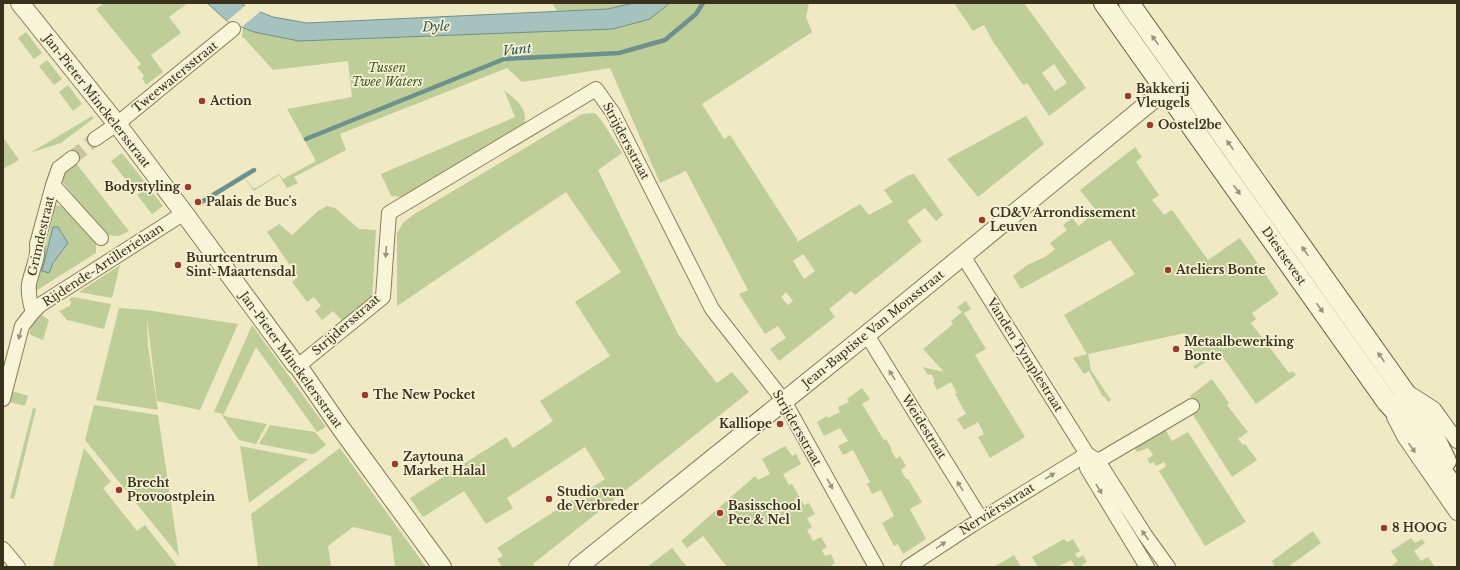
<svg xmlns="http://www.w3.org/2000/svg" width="1460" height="570" font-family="'Libre Baskerville',serif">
	<rect width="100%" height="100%" fill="#efe9c4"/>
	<path fill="#bfce98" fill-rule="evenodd" d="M104 3H188L169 17 181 33 151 55 163 72 146 85 142 78 144 76 137 67 141 64 96 9Z
		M552 3H633L608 9 558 12Z
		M670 3H809L806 17 812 32 702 104 724 139 730 135 797 239V242L860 204 869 215 893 202 884 190 907 176 914 174 943 215 936 221 925 208 907 221 922 241 855 295 851 291 829 309 835 317 779 361 770 349 786 338 778 326 765 334 739 294 748 290 686 171 660 183 610 68 522 82 507 68 340 134 346 150 294 177 298 183 287 188 279 175 254 191 239 171 254 189 279 174 283 179 316 161 287 109 352 97 348 61 273 70 244 38H242L243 27 254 32 650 19ZM803 254 815 271 804 279 793 261ZM786 292 793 301 788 305 781 297Z
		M954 3H1024L1086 88 1049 116 1027 83 1023 85 992 40 984 25 973 31ZM1054 64 1067 83 1055 91 1042 73Z
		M26 32 42 53 34 59 18 38Z
		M47 60 62 79 54 85 39 66Z
		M68 85 82 104 73 111 59 92Z
		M504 90C515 100 529 107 524 124L404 197 391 196 381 174 515 117Z
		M595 113 602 121 622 153 598 170 678 334 717 383 732 372 749 392 533 564 535 567H502L497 559 503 556 497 548 605 479 585 447 507 498 513 508 486 524 464 491 423 517 410 498 506 437 513 448 553 421 540 401 610 356 575 302 621 272 566 192 397 306V233L403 223 413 215 582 114Z
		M92 116 94 118 61 143 30 153Z
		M1026 116 1044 144 978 197 947 159Z
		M3 137 19 160 3 169Z
		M1135 147 1142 157 1136 162 1159 195 1152 200 1164 215 1172 210 1208 260 1240 238 1279 294 1252 313 1256 319 1251 323 1289 373 1293 371 1296 375 1256 404 1220 353 1195 369 1193 367 1200 362 1187 344 1185 333 1088 354 1091 370 1111 400 1108 402 1104 396 1103 397 1089 371 1084 374 1073 358 1087 354 1064 315 1135 274 1110 240 1021 289 1013 276 1027 265 1045 257 1055 249 1050 243 1067 230 1063 225 1072 218 1079 226 1096 211 1095 209 1080 190Z
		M122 153 144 181 133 189 111 161Z
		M75 162 129 231 119 236 104 235 61 180 63 171Z
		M148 187 163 206 152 214 137 195Z
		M56 205 70 208 96 240V253L34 292Z
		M327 206 335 208 359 229 376 230 372 300 344 323 333 311 322 320 315 311 321 306 314 297 307 302 292 282 298 277 267 232 279 224 292 235 318 211Z
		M120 265 112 298 79 292Z
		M72 297 111 304 104 329 67 320 59 311 70 306 71 303 69 299Z
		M966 301 971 309 964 313 986 349 975 355 1025 437 990 458 978 437 984 434 978 422 964 430 957 419 966 414 955 394 957 393 951 382 937 390 933 382 935 381 931 374 928 375 923 367 944 372 923 349 953 324 951 321 962 312 957 307Z
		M119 308 146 310 238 324 200 410 157 401 147 318 148 346 158 410 96 400Z
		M39 313 49 320 43 340 29 334 32 324Z
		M252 325 326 427 317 432 256 347 224 414 214 412Z
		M1212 379 1229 403 1227 405 1248 432 1238 439 1243 445 1245 444 1257 460 1232 477 1193 415 1199 411 1190 396Z
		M862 388 870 399 862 404 884 440 886 439 892 449 891 450 896 459 900 456 906 466 901 470 906 479H908L922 502 910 509 926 539 903 554 898 544 894 546 882 523 894 516 881 490 872 494 867 484 870 482 853 450 843 455 838 446 848 441 840 428 824 436 817 422 827 416 828 418 840 412 838 407 849 402 847 399Z
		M12 391 28 396 25 406 10 402Z
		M94 405 158 415 179 556 85 440Z
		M33 408 36 409 14 499 10 498Z
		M221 414 228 417 267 424 256 444 239 440Z
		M270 425 315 432 326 445 314 454H311L259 444Z
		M1165 429 1172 441 1188 432 1246 522 1205 546 1159 471 1166 466 1164 462 1156 466 1153 462 1150 464 1147 459 1153 455 1148 448 1137 452 1134 447Z
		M240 446 308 459 249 503Z
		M785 446 792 456 796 454 801 464 783 474 789 485 792 484 804 505 809 503 815 514 807 518 812 527 807 530 813 541 821 537 827 547 822 550 825 556 831 554 835 563 829 567H727L703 536 687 548 681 541 755 476 758 480 770 474 762 459Z
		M84 448 111 482 103 488 137 531 145 525 178 567H53Z
		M340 448 426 567H395L391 536 353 527 328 546 331 566 322 567H258L251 514Z
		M1313 531 1321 543 1288 567H1275L1272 561Z
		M1411 538 1415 543 1422 539 1425 543 1414 551 1421 561 1428 557 1435 567H1390L1398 561 1391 551Z
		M1064 539 1067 542 1073 539 1080 551 1075 554 1078 558 1083 555 1087 562 1082 565 1083 567H1075L1071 560 1058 567H1038L1032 557Z
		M672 548 687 567H647Z
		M1014 555 1021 567H994Z"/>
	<path fill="#a6c2be" stroke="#6d918d" d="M207 3H241L245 6 273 17 307 23 608 9 633 3H670L650 19 613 29 299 41 254 32 227 21Z
		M53 227H58L68 243 53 263 49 273 42 271Z"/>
	<path fill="#efe9c4" d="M246 5 261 11 244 25 243 27 227 21Z"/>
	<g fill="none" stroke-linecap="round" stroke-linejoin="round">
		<path stroke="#6d918d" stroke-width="4.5" d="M306 139 504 59 619 53 665 40 696 14 703 3
			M200 203 254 170"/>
		<path stroke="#cbc4a3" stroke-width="14" stroke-dasharray="14 7" stroke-linecap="butt" d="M72 158 95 139"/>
		<g stroke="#8a7b5a" stroke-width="16">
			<path id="minor" d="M95 139 117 124 233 29
				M53 185 59 168 72 158
				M963 256 1087 454 1098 461 1145 535 1168 567
				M33 312C30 303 28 293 29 284 32 269 39 258 37 244L53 185 101 238
				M867 335 981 519
				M298 366 383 297 389 213 596 89 613 113 712 309 784 401 876 567
				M1409 393 1434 409 1457 441
				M3 399 22 326 33 312 40 305 184 213
				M1394 417 1405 438 1457 513
				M1087 454V468L1147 567
				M1098 461 1192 406
				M3 549 18 567
				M908 567 972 525 1087 454"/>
		</g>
		<g stroke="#8a7b5a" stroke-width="20">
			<path id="tertiary" d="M20 3 117 124 184 213 295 364 298 366 340 427 442 567
				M578 567 876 327 1166 89"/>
		</g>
		<g stroke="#6c5c3d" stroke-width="22">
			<path id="secondary" d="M1104 3 1387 402 1411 428 1457 492
				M1129 3 1430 428 1446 461"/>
		</g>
		<use href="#minor" stroke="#f9f5d8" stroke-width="14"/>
		<use href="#tertiary" stroke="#f9f5d8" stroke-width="18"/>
		<use href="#secondary" stroke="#f9f5d8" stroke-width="20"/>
	</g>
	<defs><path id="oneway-solid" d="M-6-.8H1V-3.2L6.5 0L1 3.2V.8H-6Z"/></defs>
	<g fill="#9a927b">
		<use href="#oneway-solid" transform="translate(1155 40) rotate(-126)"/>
		<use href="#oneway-solid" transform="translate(1230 145) rotate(-125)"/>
		<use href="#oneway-solid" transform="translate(1237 190) rotate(55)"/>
		<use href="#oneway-solid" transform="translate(1305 251) rotate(-125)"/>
		<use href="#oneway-solid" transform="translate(386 252) rotate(94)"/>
		<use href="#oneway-solid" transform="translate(1320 308) rotate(55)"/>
		<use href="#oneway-solid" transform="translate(20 334) rotate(105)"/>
		<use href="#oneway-solid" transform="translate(1381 357) rotate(-125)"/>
		<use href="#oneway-solid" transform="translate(892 375) rotate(-122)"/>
		<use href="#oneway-solid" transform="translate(1412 448) rotate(55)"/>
		<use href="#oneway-solid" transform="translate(1050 476) rotate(-32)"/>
		<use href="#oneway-solid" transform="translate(830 484) rotate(61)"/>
		<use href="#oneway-solid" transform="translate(960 486) rotate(-122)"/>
		<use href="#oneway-solid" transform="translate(1099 489) rotate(59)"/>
		<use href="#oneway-solid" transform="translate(1145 535) rotate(-125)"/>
		<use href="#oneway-solid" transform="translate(941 545) rotate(-34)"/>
	</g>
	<g fill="#9a3a29" stroke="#f6f2d4" stroke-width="1.5">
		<circle cx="1128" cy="96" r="4"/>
		<circle cx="202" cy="101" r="4"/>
		<circle cx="1150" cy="125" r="4"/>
		<circle cx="188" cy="187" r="4"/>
		<circle cx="198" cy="202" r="4"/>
		<circle cx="982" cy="220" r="4"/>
		<circle cx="178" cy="265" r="4"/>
		<circle cx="1168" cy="270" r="4"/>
		<circle cx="1176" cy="349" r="4"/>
		<circle cx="365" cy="395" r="4"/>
		<circle cx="780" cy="424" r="4"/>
		<circle cx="395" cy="464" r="4"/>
		<circle cx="119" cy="490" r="4"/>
		<circle cx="549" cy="499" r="4"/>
		<circle cx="720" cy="513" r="4"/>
		<circle cx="1384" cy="528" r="4"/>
	</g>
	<g text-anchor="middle" stroke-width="3.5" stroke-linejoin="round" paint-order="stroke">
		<g font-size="12" font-style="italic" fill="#425725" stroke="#f6f2d4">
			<text x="387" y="72">Tussen<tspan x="387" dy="14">Twee Waters</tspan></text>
		</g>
		<g font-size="12" fill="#3a301e" stroke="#f6f2d4">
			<text transform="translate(175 77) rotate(-39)" y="4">Tweewatersstraat</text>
			<text transform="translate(97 101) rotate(52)" y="4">Jan-Pieter Minckelersstraat</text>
			<text transform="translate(626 141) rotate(62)" y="4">Strijdersstraat</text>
			<text transform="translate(41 236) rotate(-77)" y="4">Grimdestraat</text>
			<text transform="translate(1284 256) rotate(55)" y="4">Diestsevest</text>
			<text transform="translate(103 265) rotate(-33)" y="4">Rijdende-Artillerielaan</text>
			<text transform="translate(346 325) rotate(-41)" y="4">Strijdersstraat</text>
			<text transform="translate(873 329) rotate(-39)" y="4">Jean-Baptiste Van Monsstraat</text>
			<text transform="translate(1025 355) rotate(58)" y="4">Vanden Tymplestraat</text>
			<text transform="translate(291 360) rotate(54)" y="4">Jan-Pieter Minckelersstraat</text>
			<text transform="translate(924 427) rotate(58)" y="4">Weidestraat</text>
			<text transform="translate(797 428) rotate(60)" y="4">Strijdersstraat</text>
			<text transform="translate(997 509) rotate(-32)" y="4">Nerviërsstraat</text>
		</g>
		<g font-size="12" font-weight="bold" fill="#3a301e" stroke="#f6f2d4" text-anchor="start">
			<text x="1136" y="93">Bakkerij<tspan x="1136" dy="14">Vleugels</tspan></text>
			<text x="210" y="105">Action</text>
			<text x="1158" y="129">Oostel2be</text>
			<text x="180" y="191" text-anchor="end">Bodystyling</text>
			<text x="206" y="206">Palais de Buc's</text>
			<text x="990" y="217">CD&amp;V Arrondissement<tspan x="990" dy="14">Leuven</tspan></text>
			<text x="186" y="262">Buurtcentrum<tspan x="186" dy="14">Sint-Maartensdal</tspan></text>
			<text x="1176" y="274">Ateliers Bonte</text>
			<text x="1184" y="346">Metaalbewerking<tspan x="1184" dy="14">Bonte</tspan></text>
			<text x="373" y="399">The New Pocket</text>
			<text x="772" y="428" text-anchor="end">Kalliope</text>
			<text x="403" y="461">Zaytouna<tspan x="403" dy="14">Market Halal</tspan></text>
			<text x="127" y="487">Brecht<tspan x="127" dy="14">Provoostplein</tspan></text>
			<text x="557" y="496">Studio van<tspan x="557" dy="14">de Verbreder</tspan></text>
			<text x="728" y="510">Basisschool<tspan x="728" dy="14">Pee &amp; Nel</tspan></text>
			<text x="1392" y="532">8 HOOG</text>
		</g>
		<g font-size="13" font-style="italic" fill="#2d565a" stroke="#f6f2d4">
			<text transform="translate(436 26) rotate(-2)" y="5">Dyle</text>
			<text transform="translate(517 49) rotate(-6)" y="5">Vunt</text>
		</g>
	</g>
	<rect width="1460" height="570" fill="none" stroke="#3a301e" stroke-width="8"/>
</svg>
